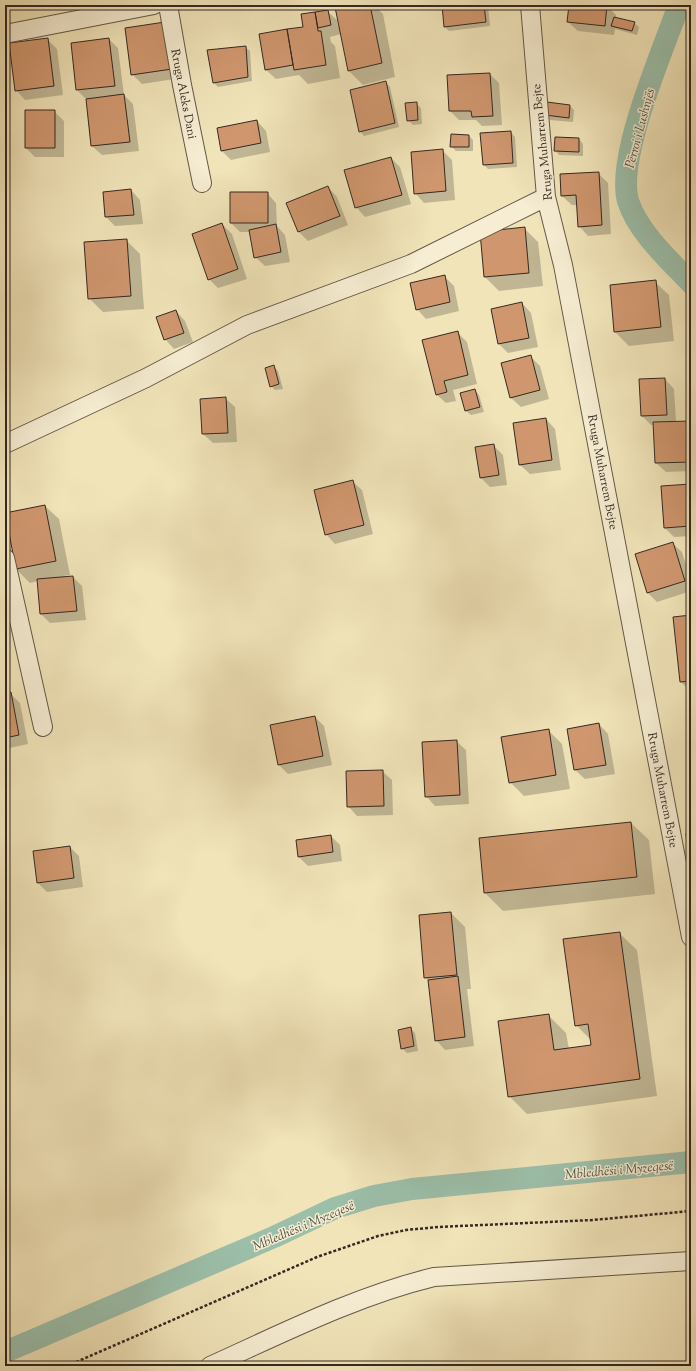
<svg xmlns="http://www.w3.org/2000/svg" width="696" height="1371" font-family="'Sorts Mill Goudy',serif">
	<rect width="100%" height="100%" fill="#f1e4b9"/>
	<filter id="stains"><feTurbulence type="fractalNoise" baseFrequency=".005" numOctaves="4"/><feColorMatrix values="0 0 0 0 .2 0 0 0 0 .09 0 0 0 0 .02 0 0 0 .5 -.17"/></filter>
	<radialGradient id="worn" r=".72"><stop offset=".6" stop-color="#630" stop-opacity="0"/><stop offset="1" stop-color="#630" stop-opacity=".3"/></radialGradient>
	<path fill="#0003" d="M349 5H374L383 14 395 77 363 85 349 71 341 34 330 37 331 42 335 46 340 78 308 84 299 75 276 79 266 70 260 34 304 28 303 15 327 11 337 20 338 27 340 26Z
		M443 5H488L490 26 449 31 445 27Z
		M570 5 607 6 616 15V18L634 23 639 27 637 35 615 29 614 35 578 31 568 22Z
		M174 32 181 78 142 84 132 74Z
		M47 39 57 49 63 95 25 100 16 90Z
		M109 39 118 48 124 95 133 104 139 151 102 155 92 146 87 100 77 90Z
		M245 47 250 51 252 81 218 87 214 83Z
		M490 74 499 83 502 125 482 126 476 120H459L450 111Z
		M386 82 390 87 399 127 364 136 360 131Z
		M416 103 421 108 422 124 413 125 408 120Z
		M570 106 574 110 573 122 550 120 546 115Z
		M54 111 64 121V157H35L26 148Z
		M257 121 266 131 270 152 231 160 222 151Z
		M511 132 515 137 517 167 488 169 484 165Z
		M469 136 473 140V151H456L451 146Z
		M579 139 583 144V156L559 155 555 150Z
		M442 150 452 160 455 200 424 203 415 193Z
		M391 158 400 167 411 204 365 217 356 207Z
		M598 173 608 183 611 234 588 236 579 226 577 205H572L562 196Z
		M328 187 337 197 348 225 308 241 298 231Z
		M131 190 140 200 143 224 115 226 106 217Z
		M267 193 276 203 277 226 285 235 290 262 265 266 255 257 250 232H240L231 223Z
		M222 224 232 234 247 279 218 288 209 279Z
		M524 228 538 242 543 286 499 291 485 277 481 233Z
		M126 240 140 254 144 309 103 312 89 298Z
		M444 276 454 286 459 311 426 319 417 309Z
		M655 282 669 295 674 341 629 346 615 332Z
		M522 303 531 313 538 347 508 353 499 344Z
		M176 311 185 321 193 342 174 349 165 339Z
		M457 332 467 342 477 384 453 390 456 401 446 403 436 394Z
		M530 356 540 366 549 399 521 407 511 398 502 364Z
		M273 366 278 371 283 389 275 390 271 386Z
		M665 379 674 389 676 422 691 423V471L666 472 656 463 655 425H651L642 416Z
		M475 390 479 395 484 412 471 415 466 411 462 394Z
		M225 398 235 407 237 442 213 443 203 434 201 399Z
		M546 419 555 429 561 470 530 474 520 465 514 424Z
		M493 445 503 455 507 485 490 487 481 478 476 448Z
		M352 481 362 490 373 534 335 544 326 534Z
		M691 485V536L674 537 665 528Z
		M45 506 59 519 70 575 63 576V578L73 577 82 586 86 620 50 623 41 614 38 581 30 583 16 569Z
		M672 543 682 552 691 582V591L657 602 648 593Z
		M691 616V692L681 682Z
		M10 693 20 703 28 744 5 749V694Z
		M315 717 324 726 332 765 288 774 279 765 271 726Z
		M599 724 608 734 615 774 585 779 575 770Z
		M548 730 562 744 570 789 524 796 510 782Z
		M456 741 466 750 469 804 435 806 426 796Z
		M382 771 392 780 393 815 357 816 348 806Z
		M631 823 649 840 655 894 503 911 485 893Z
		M331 836 340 845 342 861 308 866 299 857Z
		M70 847 79 856 83 887 47 892 38 883Z
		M5 853 10 875 5 876Z
		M451 913 465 927 471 989H467L474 1046 445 1050 436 1040 429 982 425 977Z
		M619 933 637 950 657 1096 527 1114 509 1096 548 1015 566 1033 569 1049 592 1046 591 1040 576 1025Z
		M410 1028 415 1033 418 1051 407 1053 402 1048Z"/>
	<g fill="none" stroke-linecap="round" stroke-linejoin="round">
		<path stroke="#9cbfaa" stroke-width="22" d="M679 5C663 50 616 157 628 201 638 232 669 260 691 283
			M5 1352 274 1237 335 1208 374 1196 412 1189 691 1162"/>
	</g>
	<path fill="#d0976f" stroke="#342921" d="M344 5H370L382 63 348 71 335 7Z
		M442 5H484L486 22 444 27Z
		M569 5H607L605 26 567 22Z
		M328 10 331 25 318 28 315 12Z
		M315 12 318 31H321L326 65 294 70 287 29 303 27 301 14Z
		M614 17 635 22 632 31 611 26Z
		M165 22 172 69 131 75 125 28Z
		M287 29 293 65 265 70 259 34Z
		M48 38 54 86 15 91 9 43Z
		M109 38 115 86 76 90 71 43Z
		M246 46 248 77 213 83 207 50Z
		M490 73 493 116 472 117 471 111H449L447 75Z
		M386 81 395 123 359 132 350 90Z
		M124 94 130 142 91 146 86 99Z
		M417 102 418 120 407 121 405 103Z
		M547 102 570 105 569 118 545 115Z
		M25 110H55V148H25Z
		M257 120 261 143 221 151 217 128Z
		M511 131 513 163 483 165 480 133Z
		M451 134 469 135V147H450Z
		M555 137 579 138V152L554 151Z
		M443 149 446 191 414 194 411 152Z
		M391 157 402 195 355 208 344 170Z
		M599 172 602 225 578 227 576 195 561 196 560 174Z
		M328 186 340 216 298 232 286 203Z
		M131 189 134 215 105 217 103 192Z
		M230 192H268V223H230Z
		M222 223 238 269 208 280 192 234Z
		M276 224 281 252 254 258 249 230Z
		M525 227 529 273 484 277 480 232Z
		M127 239 131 296 88 299 84 242Z
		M445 275 450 302 416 310 410 283Z
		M656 280 661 327 614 332 610 285Z
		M522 302 529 338 498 344 491 309Z
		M176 310 184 333 164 340 156 317Z
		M458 331 468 375 444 381 447 392 436 395 422 340Z
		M531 355 540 390 510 398 501 363Z
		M274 365 279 384 270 387 265 368Z
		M665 378 667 415 641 416 639 379Z
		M475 389 480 407 465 411 460 393Z
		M226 397 228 433 202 434 200 399Z
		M546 418 552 460 519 465 513 423Z
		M691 421V462L655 463 653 422Z
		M494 444 499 475 480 478 475 447Z
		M353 480 364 525 325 535 314 490Z
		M691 484V526L664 528 661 486Z
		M45 505 56 561 16 569 5 513Z
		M673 542 685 581 647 593 635 554Z
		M73 576 77 611 40 614 37 579Z
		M691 615V681L680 682 673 617Z
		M11 692 19 735 5 738V693Z
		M315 716 323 756 278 765 270 725Z
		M599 723 606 765 574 770 567 729Z
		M549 729 556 775 509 783 501 737Z
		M457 740 460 795 425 797 422 742Z
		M383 770 384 806 347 807 346 771Z
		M631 822 637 877 484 893 479 838Z
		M691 832V861H688L686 833Z
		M331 835 333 852 298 857 296 840Z
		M70 846 74 878 37 883 33 851Z
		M451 912 457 975 424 978 419 915Z
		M620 932 640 1079 508 1097 498 1021 549 1014 554 1050 591 1045 588 1024 575 1026 563 939Z
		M458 976 465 1037 435 1041 428 980Z
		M411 1027 414 1046 401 1049 398 1030Z"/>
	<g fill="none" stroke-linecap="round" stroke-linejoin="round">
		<g stroke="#635847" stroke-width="20">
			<path id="street" d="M168 5 182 85 202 183
				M530 5 546 197 563 265 691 937
				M5 34 154 5
				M5 444 146 378 247 325 411 264 546 197
				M5 558 43 727
				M210 1366C283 1333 356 1296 434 1277L691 1261"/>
		</g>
		<path stroke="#342921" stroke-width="2.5" stroke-dasharray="3 2" stroke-linecap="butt" d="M67 1366 317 1257 378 1236 406 1230 438 1227 593 1220 691 1211"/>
		<use href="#street" stroke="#f6edd2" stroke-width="18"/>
	</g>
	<g text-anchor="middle" stroke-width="3" stroke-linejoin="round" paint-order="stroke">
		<g font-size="12" fill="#342921" stroke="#f6edd2">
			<text transform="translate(184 94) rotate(79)" y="4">Rruga Aleks Dani</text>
			<text transform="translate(542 142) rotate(-96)" y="4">Rruga Muharrem Bejte</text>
			<text transform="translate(603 472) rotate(79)" y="4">Rruga Muharrem Bejte</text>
			<text transform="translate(663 790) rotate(79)" y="4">Rruga Muharrem Bejte</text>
		</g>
		<g font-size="13" font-style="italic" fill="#4e4e43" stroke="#f6edd2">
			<text transform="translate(639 128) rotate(-75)" y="5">Përroi i Lushnjës</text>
			<text transform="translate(619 1169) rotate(-5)" y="5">Mbledhësi i Myzeqesë</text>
			<text transform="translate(303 1225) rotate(-23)" y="5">Mbledhësi i Myzeqesë</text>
		</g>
	</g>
	<rect width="696" height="1371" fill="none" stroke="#f1e4b9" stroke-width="20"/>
	<rect x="6" y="6" width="684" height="1359" fill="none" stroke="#342921" stroke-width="2"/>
	<rect x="10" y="10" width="676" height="1351" fill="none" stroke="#342921"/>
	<rect width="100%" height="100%" filter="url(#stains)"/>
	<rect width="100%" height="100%" fill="url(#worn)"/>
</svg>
